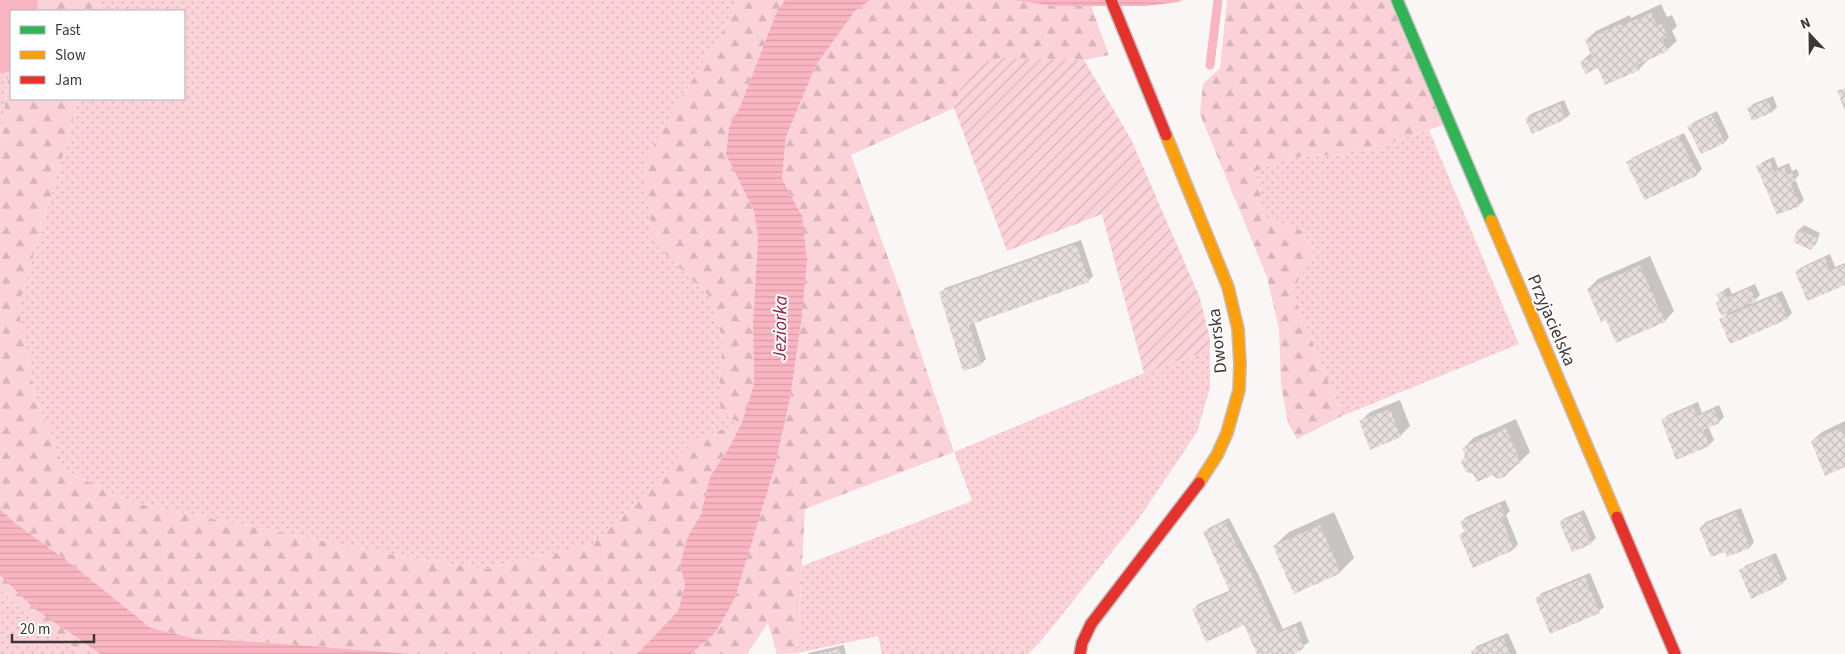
<svg xmlns="http://www.w3.org/2000/svg" width="1845" height="654" font-family="'Source Sans 3',sans-serif">
	<defs>
		<pattern id="grass-dots" width="8" height="8" patternUnits="userSpaceOnUse" patternTransform="scale(1.25)"><rect width="8" height="8" fill="#fad2d8"/><path d="M2 2h.1M6 6h.1" fill="none" stroke="#d7b5ba" stroke-width="1.8" stroke-linecap="round"/></pattern>
		<pattern id="forest-firs" width="22" height="20" patternUnits="userSpaceOnUse" patternTransform="scale(1.25)"><rect width="22" height="20" fill="#fad2d8"/><path d="M5 1l3.5 6h-7zM16 11l3.5 6h-7z" fill="#d7b5ba"/></pattern>
		<pattern id="garden-furrows" width="10" height="10" patternUnits="userSpaceOnUse" patternTransform="scale(1.25)"><rect width="10" height="10" fill="#fad2d8"/><path d="M-1 1l2-2M0 10L10 0M9 11l2-2" fill="none" stroke="#d7b5ba"/></pattern>
		<pattern id="water-rules" width="6" height="5" patternUnits="userSpaceOnUse" patternTransform="scale(1.25)"><rect width="6" height="5" fill="#fab5c2"/><path d="M0 2.5h6" fill="none" stroke="#d79ca7"/></pattern>
		<pattern id="building-cross-hatch" width="8" height="8" patternUnits="userSpaceOnUse" patternTransform="scale(1.25)"><rect width="8" height="8" fill="#e7ddde"/><path d="M0 0l8 8M0 8l8-8" fill="none" stroke="#c7bebf"/></pattern>
	</defs>
	<rect width="100%" height="100%" fill="#fbf6f6"/>
	<path fill="url(#grass-dots)" d="M6 0H34L29 11H11V59L0 141V19Z
		M102 0H738L725 27 673 111 654 243 709 296 723 341 719 387 742 422 640 499 617 519 593 544 486 569 399 556 129 502 65 470 36 399 18 307 70 132 78 99H184V11H99Z
		M1429 130 1519 344 1342 416 1292 291 1313 254 1303 231 1264 217 1256 171 1294 157 1334 155 1379 147Z
		M1210 350V388L1197 432 1140 517 1041 641 1028 654H882L878 636 797 653 802 566 972 501 954 452 1144 373Z
		M0 590 33 620 62 639 80 654H0Z"/>
	<path fill="url(#forest-firs)" d="M34 0H102L99 11H29Z
		M738 0H785L777 11 739 109 729 127 726 153 754 211 758 238 753 323 754 384 742 422 730 446 710 477 701 514 687 538 680 565 685 585 678 611 637 654H412L259 642 196 639 151 628 70 563 15 523 0 509V141L11 59V99H78L70 132 18 307 36 399 65 470 129 502 399 556 486 569 593 544 617 519 640 499 695 439 742 423 721 414 719 387 723 341 709 296 654 243 642 166 673 111 725 27Z
		M870 0H1012L1055 6H1091L1109 55 1084 60 1000 58 964 76 954 108 851 155 901 294 954 452 805 509 797 653 777 654 768 623 747 654H691L716 632 735 598 774 470 790 399 801 324 802 216 782 179 786 137 816 65 855 11Z
		M1227 0H1389L1443 125 1379 147 1334 155 1294 157 1256 171 1264 217 1303 231 1313 255 1292 291 1342 416 1297 439 1288 423 1281 385 1279 330 1267 277 1200 114 1203 84 1220 68Z
		M0 575 69 633 100 654H80L62 639 33 620 0 590Z"/>
	<path fill="url(#garden-furrows)" d="M1000 58 1084 60 1131 139 1200 298 1210 339V350L1144 373 1102 214 1007 251 954 108 964 76 982 63Z"/>
	<path fill="url(#water-rules)" d="M785 0H870L855 11 816 65 786 137 782 179 802 216 807 261 801 324 790 399 774 470 735 598 716 632 691 654H637L678 611 685 585 680 565 687 538 701 514 710 477 730 446 742 422 754 384 753 323 758 238 754 211 726 154 729 127 739 109 777 11Z
		M1012 0H1183L1178 2 1146 6H1055Z
		M0 509 15 523 70 563 151 628 196 639 259 642 412 654H100L34 608 0 575Z"/>
	<path fill="#0003" d="M1661 4 1667 17 1672 15 1677 26 1672 31 1677 41 1667 50 1649 59 1639 69 1598 67 1581 62 1592 52 1586 40 1596 31 1630 15 1631 18Z
		M1773 96 1777 107 1773 111 1749 108 1753 104Z
		M1564 100 1570 114 1566 118 1526 119 1531 114Z
		M1717 111 1729 137 1725 142 1689 126 1694 122Z
		M1684 133 1702 169 1697 174 1628 163 1632 158Z
		M1774 157 1778 168 1789 163 1792 171 1797 169 1799 175 1795 179 1804 200 1799 205 1778 214 1758 167 1763 162Z
		M1804 225 1820 233 1816 244 1811 248 1799 230Z
		M1081 240 1093 276 1088 281 974 322 986 359 981 364 941 293 945 288Z
		M1830 254 1835 267 1845 263V284L1797 272 1802 267Z
		M1650 256 1674 311 1665 321 1617 341 1607 318 1588 289 1598 279Z
		M1755 284 1760 295 1751 304 1782 291 1792 313 1787 318 1721 320 1729 312 1717 303 1720 300 1718 294 1729 287 1732 294Z
		M1400 400 1410 426 1400 436 1360 422 1370 412Z
		M1698 402 1702 413 1719 405 1724 417 1719 422 1708 426 1714 440 1709 445 1663 420 1668 415Z
		M1516 419 1530 452 1506 475 1494 474 1467 455 1464 448 1473 438Z
		M1845 421V466L1812 441 1822 432Z
		M1505 500 1510 511 1506 515 1518 544 1514 549 1474 566 1460 535 1465 531 1461 522 1466 517Z
		M1741 508 1754 542 1750 547 1727 556 1725 551 1701 527 1706 522Z
		M1584 510 1596 538 1591 543 1560 522 1565 518Z
		M1334 512 1354 558 1340 572 1274 546 1289 532Z
		M1229 518 1259 576 1283 629 1301 621 1309 642 1292 654H1258L1245 623 1194 609 1198 604 1231 590 1204 532 1209 528Z
		M1776 553 1787 579 1782 583 1740 571 1745 566Z
		M1590 573 1604 607 1599 611 1551 632 1537 598 1542 593Z
		M1508 633 1517 654H1474L1473 651 1477 646Z
		M844 645 846 654H808V653Z"/>
	<g fill="none" stroke-linecap="round" stroke-linejoin="round">
		<path stroke="#fab5c2" stroke-width="9" d="M1210 65 1218 0"/>
		<path stroke="#fab5c2" stroke-width="50" d="M0 48 13 0"/>
	</g>
	<path fill="url(#building-cross-hatch)" d="M1651 13 1657 26 1662 24 1668 37 1662 39 1668 51 1637 65 1640 70 1605 85 1598 68 1585 74 1580 62 1592 57 1585 40 1620 24 1621 26Z
		M1845 88V111L1837 91Z
		M1768 100 1773 112 1752 121 1747 108Z
		M1560 104 1566 119 1532 134 1525 119Z
		M1712 115 1725 143 1701 154 1687 126Z
		M1679 136 1698 175 1645 200 1626 162Z
		M1770 161 1774 172 1784 167 1787 175 1792 173 1795 181 1791 184 1800 206 1777 215 1756 166Z
		M1798 229 1817 238 1811 250 1793 242Z
		M1076 244 1089 282 969 325 982 365 963 371 939 292Z
		M1825 258 1830 271 1845 264V285L1807 301 1795 271Z
		M1640 265 1665 322 1616 343 1606 320 1601 322 1587 289Z
		M1750 288 1756 301 1721 316 1716 303 1720 301 1716 294 1724 291 1727 298Z
		M1777 295 1788 319 1730 344 1719 319Z
		M1693 406 1697 416 1714 409 1720 423 1703 430 1710 446 1676 460 1661 419Z
		M1390 409 1401 437 1370 450 1359 421Z
		M1506 428 1521 463 1508 469 1506 476 1499 479 1494 477 1493 475 1477 482 1473 474 1466 472 1461 462 1465 455 1462 448Z
		M1841 428 1845 437V467L1825 476 1811 441Z
		M1500 504 1506 517 1502 519 1514 550 1473 568 1459 535 1465 533 1460 522Z
		M1736 512 1750 548 1727 557 1725 552 1711 557 1699 527Z
		M1580 514 1592 544 1572 552 1559 522Z
		M1225 522 1255 581 1278 633 1296 625 1304 648 1294 654H1257L1244 625 1206 642 1192 609 1230 592 1203 532Z
		M1320 525 1341 573 1294 594 1273 546Z
		M1771 556 1783 584 1751 599 1739 570Z
		M1585 577 1600 613 1550 634 1535 598Z
		M1503 637 1510 654H1472L1471 651Z
		M839 649 841 654H820V653Z"/>
	<g fill="none" stroke-linecap="round" stroke-linejoin="round">
		<g stroke="#c4bdbe" stroke-width="14">
			<path id="fast" d="M1397 0 1491 220"/>
		</g>
		<g stroke="#c4bdbe" stroke-width="14">
			<path id="slow" d="M1166 135 1228 287 1238 329 1240 364 1239 390 1227 433 1217 455 1199 483
				M1491 220 1617 517"/>
		</g>
		<g stroke="#c4bdbe" stroke-width="14">
			<path id="jam" d="M1111 0 1166 135
				M1617 517 1675 654
				M1080 654 1082 643 1091 624 1199 483"/>
		</g>
		<use href="#fast" stroke="#30b455" stroke-width="11"/>
		<use href="#slow" stroke="#ff9f0a" stroke-width="11"/>
		<use href="#jam" stroke="#e5322d" stroke-width="11"/>
	</g>
	<g text-anchor="middle" stroke-width="4" stroke-linejoin="round" paint-order="stroke">
		<g font-size="18" fill="#403637" stroke="#fff">
			<text transform="translate(1552 320) rotate(67)" y="6">Przyjacielska</text>
			<text transform="translate(1217 341) rotate(-96)" y="6">Dworska</text>
		</g>
		<g font-size="19" font-style="italic" fill="#8f2042" stroke="#fff">
			<text transform="translate(779 328) rotate(-89)" y="7">Jeziorka</text>
		</g>
	</g>
	<rect x="10" y="10" width="175" height="90" fill="#ffffff" stroke="#b3afaf"/>
	<rect x="20" y="26" width="25" height="8" fill="#30b455" stroke="#b3afaf"/>
	<text x="55" y="35" font-size="15" fill="#403637">Fast</text>
	<rect x="20" y="51" width="25" height="8" fill="#ff9f0a" stroke="#b3afaf"/>
	<text x="55" y="60" font-size="15" fill="#403637">Slow</text>
	<rect x="20" y="76" width="25" height="8" fill="#e5322d" stroke="#b3afaf"/>
	<text x="55" y="85" font-size="15" fill="#403637">Jam</text>
	<g transform="translate(1810 35) rotate(338)" stroke="#ffffff" stroke-width="4" paint-order="stroke">
	<path d="M0-4L9 19L0 12L-9 19Z" fill="#403637"/>
	<text y="-8" font-size="14" font-weight="bold" text-anchor="middle" fill="#403637">N</text>
	</g>
	<path d="M12 634v8h82v-8" fill="none" stroke="#403637" stroke-width="2.5"/>
	<text x="20" y="634" font-size="15" fill="#403637" stroke="#ffffff" stroke-width="4" paint-order="stroke">20 m</text>
</svg>
